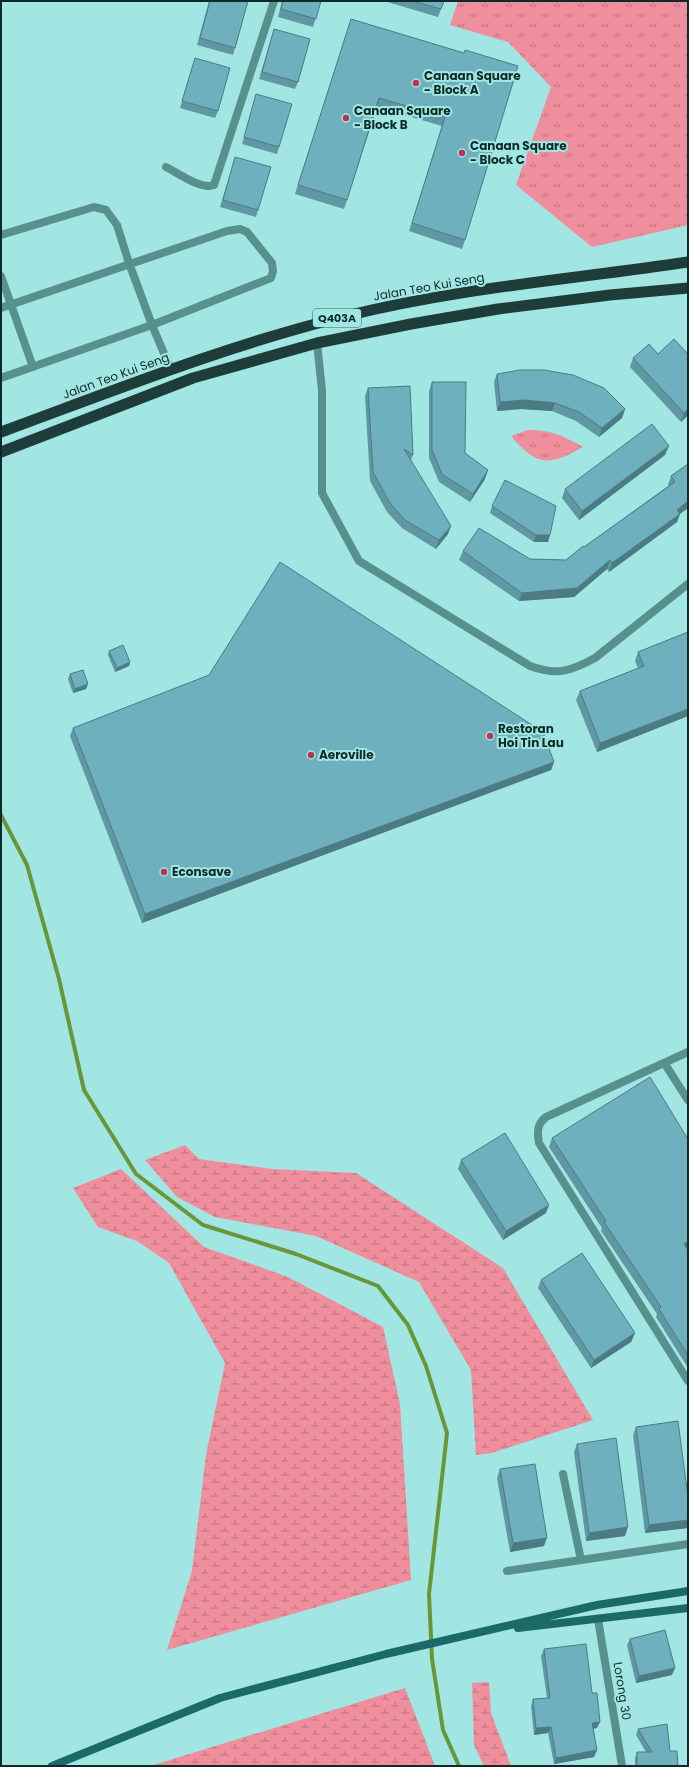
<svg xmlns="http://www.w3.org/2000/svg" width="689" height="1767" font-family="Poppins,sans-serif">
	<defs>
		<pattern id="grass-tufts" width="24" height="20" patternUnits="userSpaceOnUse"><rect width="24" height="20" fill="#ef8e9c"/><path d="M3 7l-1-3M5 7V3M7 7l1-3M15 17l-1-3M17 17v-4M19 17l1-3" fill="none" stroke="#c0747f"/></pattern>
		<pattern id="wetland-marsh" width="20" height="14" patternUnits="userSpaceOnUse"><rect width="20" height="14" fill="#ef8e9c"/><path d="M1 5h8M5 5V1M11 12h8M15 12V8" fill="none" stroke="#c0747f"/></pattern>
	</defs>
	<rect width="100%" height="100%" fill="#a1e6e2"/>
	<path fill="url(#grass-tufts)" d="M458 1H688V225L592 247 516 185 551 87 508 42 450 25Z
		M528 430C552 430 563 436 583 447 549 466 537 467 511 436Z"/>
	<path fill="url(#wetland-marsh)" d="M185 1145 199 1159 272 1169 356 1173 503 1268 593 1420 492 1453 476 1455 471 1370 419 1282 316 1236 215 1217 177 1197 145 1160Z
		M121 1169 204 1247 288 1277 383 1327 400 1404 411 1580 167 1650 192 1571 206 1455 225 1363 169 1263 137 1241 98 1227 73 1188Z
		M489 1682 491 1713 511 1766H484L474 1745 472 1683Z
		M405 1688 435 1766H150Z"/>
	<g fill="none" stroke-linecap="round" stroke-linejoin="round">
		<path stroke="#699638" stroke-width="4" d="M1 815 27 865 59 979 84 1090 136 1174 203 1225 296 1254 378 1286 408 1325 426 1366 447 1433 429 1594 432 1659 443 1730 459 1766"/>
		<path stroke="#57908d" stroke-width="8" d="M166 167C178 173 201 190 214 185L274 1
			M1 235 94 207 106 210 117 225 129 263 152 325 1 378
			M1 276 33 367
			M1 308 227 231 240 229 247 232 272 263 273 271 271 278 152 325 171 370
			M317 343 322 390V493L359 561 530 666C557 676 571 671 595 658L688 584
			M688 1052 546 1117C537 1124 537 1132 539 1143L688 1381
			M665 1064 688 1100
			M563 1474 581 1560
			M507 1571 688 1544
			M598 1619 622 1766"/>
		<path stroke="#1c6a67" stroke-width="8" d="M518 1628 688 1608
			M52 1766 220 1698 386 1654 597 1605 688 1591"/>
		<path stroke="#1e3c3a" stroke-width="11" d="M1 432C115 390 228 345 346 316 458 288 574 279 688 262
			M1 452 193 378 317 343 411 324 498 309 610 295 688 288"/>
	</g>
	<path fill="#5f97a3" d="M209 1H248L235 48 233 55 197 45Z
		M282 1H321L313 27 278 17Z
		M384 1H444L438 17Z
		M351 19 464 53 465 240 462 249 409 231 442 126 377 107 344 209 295 194Z
		M274 29 298 82 295 89 259 79Z
		M195 58 218 111 215 118 180 108Z
		M256 94 279 147 277 154 242 144Z
		M235 157 258 210 256 217 220 207Z
		M688 352V415L681 422 630 367 633 358 658 354 687 353Z
		M497 374 625 409 622 418 599 437 576 421 552 411 522 409 497 411 494 382Z
		M432 382 465 453 485 479 470 502 439 482 429 458V391Z
		M368 388 413 455 411 460 448 534 436 549 402 528 387 512 370 481 365 396Z
		M665 455 579 520 562 498 565 489Z
		M688 464V508L680 514 677 522 609 572 607 569 574 597 519 601 459 560 463 551 530 559 566 560 668 486V485L671 476Z
		M492 506 548 542H534L490 513Z
		M688 632V716L597 752 576 700 580 691 638 668 635 661 638 652Z
		M109 651 130 662 129 666 115 672 108 655Z
		M70 674 86 689 73 693 68 679Z
		M73 728 554 762 551 770 142 923 70 736Z
		M552 1138 688 1139V1248H687L688 1250V1368L656 1317 657 1314 601 1231 602 1228 549 1147Z
		M461 1160 546 1213 503 1240 458 1169Z
		M541 1280 635 1333 631 1342 591 1368 538 1288Z
		M636 1427 688 1497V1528L645 1533 633 1435Z
		M577 1444 625 1536 586 1541 574 1452Z
		M500 1469 544 1546 510 1552 497 1478Z
		M630 1639 672 1675 636 1683 627 1645Z
		M544 1649 592 1693 597 1728 593 1729 597 1750 594 1757 554 1764 548 1733 534 1735 531 1706 533 1699 547 1698 541 1656Z
		M638 1729 670 1751 678 1766H635V1758L637 1752H646L636 1735Z"/>
	<path fill="#4d7b84" d="M525 400 555 403 552 411 522 409 497 411 500 402Z
		M625 409 622 418 599 437 602 428Z
		M688 409V415L681 422 684 413Z
		M669 446 665 455 579 520 582 511Z
		M488 470 485 479 470 502 473 494Z
		M688 501V508L678 515 680 514 677 522 609 572 612 563 677 510Z
		M451 526 448 534 436 549 439 540Z
		M536 535H550L548 542H534Z
		M610 560 607 569 574 597 519 601 522 593Z
		M130 662 129 666 115 672 117 668Z
		M88 684 86 689 73 693 75 689Z
		M688 709V716L597 752 600 743Z
		M554 762 551 770 142 923 145 914Z
		M549 1205 546 1213 503 1240 506 1231Z
		M688 1241V1248L681 1252 684 1244Z
		M635 1333 631 1342 591 1368 594 1360Z
		M688 1520V1528L645 1533 649 1525Z
		M628 1527 625 1536 586 1541 589 1533Z
		M547 1538 544 1546 510 1552 513 1543Z
		M675 1668 672 1675 636 1683 639 1676Z
		M600 1722 597 1728 589 1729 592 1723Z
		M551 1727 548 1733 534 1735 536 1728Z
		M597 1750 594 1757 554 1764 556 1758Z"/>
	<path fill="#6eb0bd" stroke="#4d7b84" d="M210 1H248L235 48 200 38Z
		M283 1H321L316 19 281 9Z
		M413 1H444L441 9Z
		M351 19 464 53 465 50 518 66 465 240 412 223 445 117 379 98 347 200 298 185Z
		M274 29 310 39 298 82 262 72Z
		M195 58 230 68 218 111 182 101Z
		M256 94 292 104 279 147 244 137Z
		M235 157 271 167 258 210 223 200Z
		M674 339 687 353 688 352V409L684 413 633 358 649 344 658 354Z
		M520 370H544L573 375 604 388 625 409 602 428 579 412 555 403 525 400 500 402 497 374Z
		M432 382H466L465 453 488 470 473 494 442 474 432 450Z
		M410 386 413 455 404 449 451 526 439 540 405 520 390 503 373 472 368 388Z
		M652 424 669 446 582 511 565 489Z
		M688 464V501L677 510 680 514 612 563 610 560 577 588 522 593 463 551 479 528 530 559 566 560 583 546 584 547 675 482 671 476Z
		M505 480 556 506 550 535H536L492 506Z
		M280 562 543 732 554 762 145 914 73 728 209 675Z
		M688 632V709L600 743 580 691 644 666 638 652Z
		M123 645 130 662 117 668 109 651Z
		M83 670 88 684 75 689 70 674Z
		M650 1077 688 1139V1241L684 1244 688 1250V1355L659 1309 661 1307 604 1222 606 1221 552 1138Z
		M505 1133 549 1205 506 1231 461 1160Z
		M582 1253 635 1333 594 1360 541 1280Z
		M678 1421 688 1497V1520L649 1525 636 1427Z
		M616 1438 628 1527 589 1533 577 1444Z
		M535 1464 547 1538 513 1543 500 1469Z
		M665 1630 675 1668 639 1676 630 1639Z
		M586 1644 592 1693H597L600 1722 592 1723 597 1750 556 1758 551 1727 536 1728 533 1699 550 1698 544 1649Z
		M667 1724 670 1751H677L678 1766H637V1752H652L638 1729Z"/>
	<g fill="#c13156" stroke="#a1e6e2" stroke-width="1.5">
		<circle cx="416" cy="83" r="4"/>
		<circle cx="346" cy="118" r="4"/>
		<circle cx="462" cy="153" r="4"/>
		<circle cx="490" cy="736" r="4"/>
		<circle cx="311" cy="755" r="4"/>
		<circle cx="164" cy="872" r="4"/>
	</g>
	<g text-anchor="middle" stroke-width="4" stroke-linejoin="round" paint-order="stroke">
		<rect fill="#a1e6e2" stroke="#396260" stroke-width="1" x="313" y="309" width="48" height="18" rx="3"/>
		<g font-size="11" font-weight="bold" fill="#0d2a29">
			<text x="337" y="322">Q403A</text>
		</g>
		<g font-size="12" font-weight="bold" fill="#0d2a29" stroke="#a1e6e2" text-anchor="start">
			<text x="424" y="80">Canaan Square<tspan x="424" dy="14">- Block A</tspan></text>
			<text x="354" y="115">Canaan Square<tspan x="354" dy="14">- Block B</tspan></text>
			<text x="470" y="150">Canaan Square<tspan x="470" dy="14">- Block C</tspan></text>
			<text x="498" y="733">Restoran<tspan x="498" dy="14">Hoi Tin Lau</tspan></text>
			<text x="319" y="759">Aeroville</text>
			<text x="172" y="876">Econsave</text>
		</g>
		<g font-size="12" fill="#0d2a29" stroke="#a1e6e2">
			<text transform="translate(429 287) rotate(-10)" y="4">Jalan Teo Kui Seng</text>
			<text transform="translate(116 376) rotate(-20)" y="4">Jalan Teo Kui Seng</text>
			<text transform="translate(622 1691) rotate(81)" y="4">Lorong 30</text>
		</g>
	</g>
	<rect width="689" height="1767" fill="none" stroke="#0d2a29" stroke-width="4"/>
</svg>
